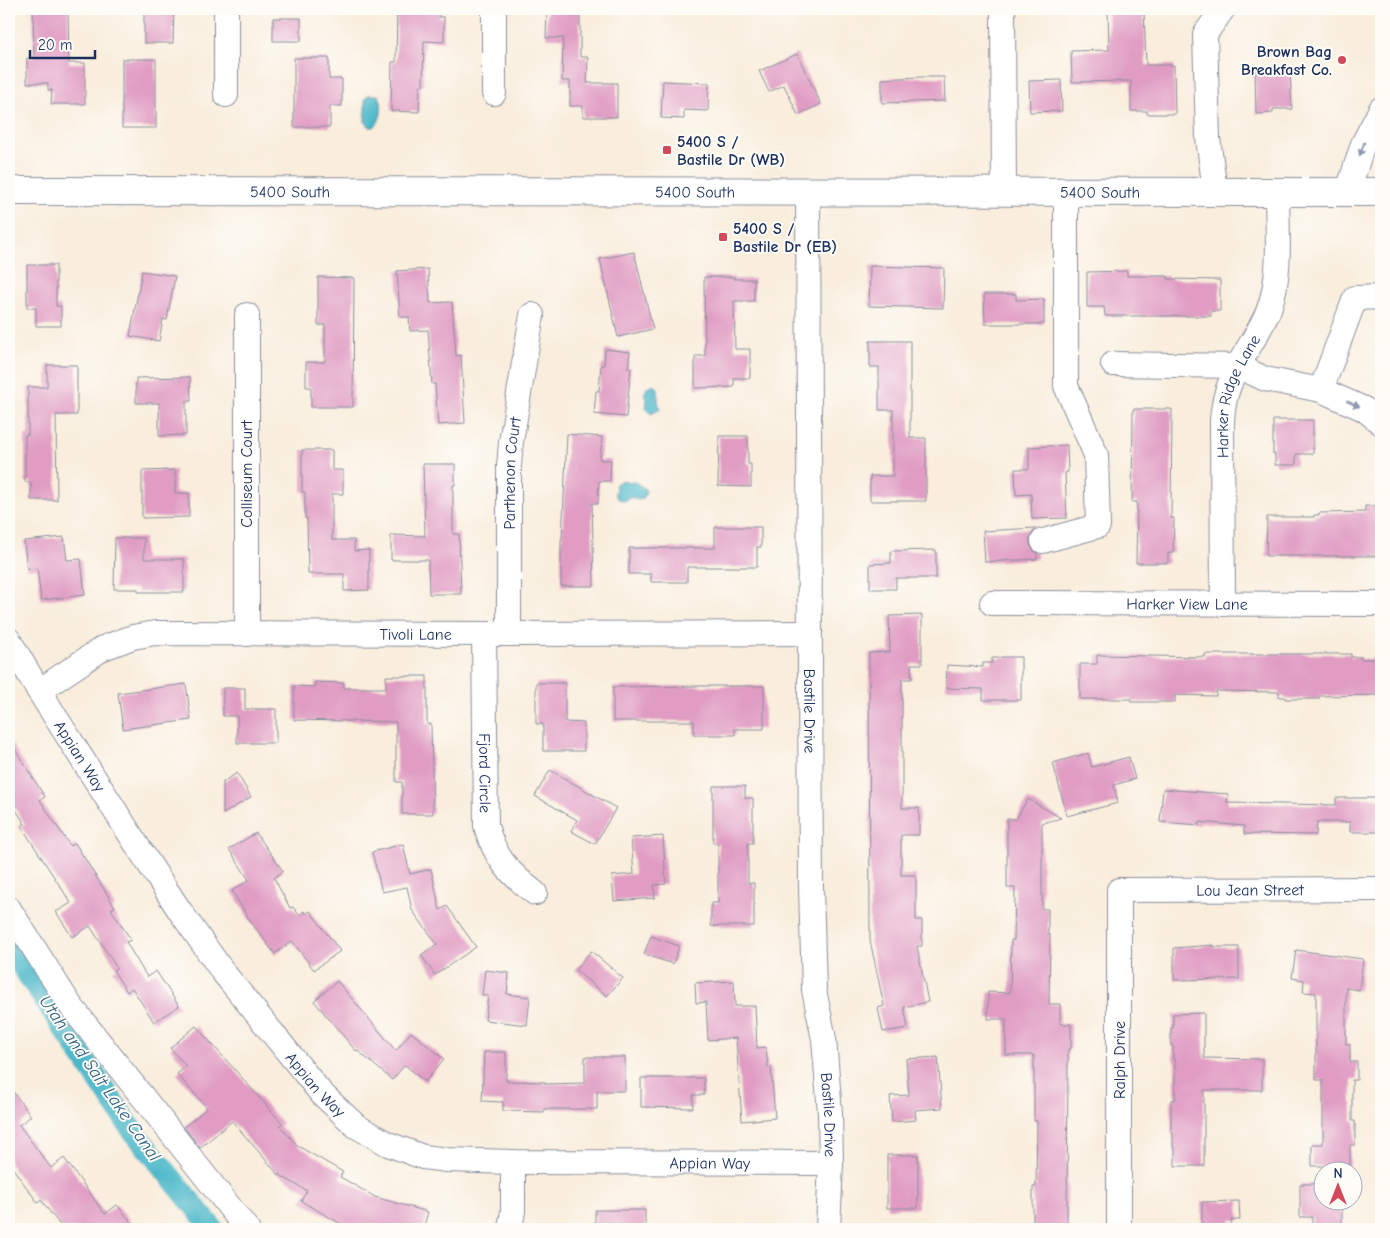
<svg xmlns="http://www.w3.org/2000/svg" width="1390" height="1238" font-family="'Comic Neue',sans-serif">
	<rect width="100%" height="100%" fill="#fdfcf7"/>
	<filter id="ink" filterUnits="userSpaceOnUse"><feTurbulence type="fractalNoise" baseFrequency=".02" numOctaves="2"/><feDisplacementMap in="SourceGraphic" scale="10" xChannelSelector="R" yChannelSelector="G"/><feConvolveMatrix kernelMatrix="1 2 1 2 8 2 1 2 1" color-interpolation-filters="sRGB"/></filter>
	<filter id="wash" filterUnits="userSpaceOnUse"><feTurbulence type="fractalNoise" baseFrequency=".0096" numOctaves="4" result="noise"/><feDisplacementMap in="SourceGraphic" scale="20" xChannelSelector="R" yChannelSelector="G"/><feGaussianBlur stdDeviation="1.12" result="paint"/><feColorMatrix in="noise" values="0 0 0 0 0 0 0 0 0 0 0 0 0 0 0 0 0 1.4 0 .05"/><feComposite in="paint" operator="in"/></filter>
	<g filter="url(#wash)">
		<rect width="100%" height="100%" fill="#f9eddc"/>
		<path fill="#4cb7c9" stroke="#347394" d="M368 95H378C384 102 382 121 374 127H370L365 122V99Z
			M654 384 658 388V402L661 409 651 414 646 408 647 399 644 395 647 387Z
			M626 480 627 483 635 482 644 488 646 492 643 499 638 500 632 497 624 501 617 498 615 494 616 487 615 485 620 481Z"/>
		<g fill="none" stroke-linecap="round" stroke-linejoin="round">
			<path stroke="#4cb7c9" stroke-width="22" d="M9 947 130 1127 213 1229"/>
		</g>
		<g id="blocks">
			<path fill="#e09cc3" d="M33 9H68L69 63H85V104H51L52 90H48V83H27V58H34Z
				M144 9H174L173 43H144Z
				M397 9H439V17H444V42L424 41 423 86H420L419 112 391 111 392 62H396Z
				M547 9H580V57H588L587 83H617V117H583V106H570V81H562L563 38H546Z
				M1108 9H1144L1146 65H1174L1175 114H1147V111H1131V81L1072 82 1071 51 1109 50Z
				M273 18H301V41H273Z
				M797 54 821 104 798 115 784 85 769 92 759 71Z
				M294 58H329V79H342V106H330V127H294Z
				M122 59H156V128H122Z
				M1290 69 1292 109H1273V113L1256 114 1255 70Z
				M920 77H944L945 101 882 103V79Z
				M1061 80 1062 111 1030 112 1029 81Z
				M663 81 709 83 708 111 684 110V119L661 118Z
				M634 252 653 329 618 337 600 259Z
				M27 265H56V306H61V326H36V308H27Z
				M870 266 944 268 943 308 869 306Z
				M428 269 430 303 452 302 456 356 461 355 465 423 438 425 435 384H432L428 330 410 331 409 317H400L397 271Z
				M142 271 175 276 167 320 163 319 159 341 130 336Z
				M1127 271V276H1168V279L1220 280V311H1211V316H1105L1104 307H1087V272Z
				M318 277 354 278 353 407H311V387H306V362H325V325H318Z
				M704 277H734V279H754V301H734L735 349H750V378H734V387L695 388V356H705Z
				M984 294H1016V300L1044 299V324H985Z
				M870 341H910V438H926V501H870V476H893V410H879V367H870Z
				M605 349 630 352 628 368H631L626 417 594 414 596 391H599L601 365H604Z
				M47 365H77V415H56L57 500H31V482H25V435H28V387H47Z
				M190 377 191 401H186V435L159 436V403H136V378Z
				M1133 409H1172L1171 518H1174L1173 553H1168V563H1136L1137 502H1132Z
				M1273 420H1313V454H1296V465H1275V454H1273Z
				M567 434 602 437 600 460H611L610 481H599L598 504 592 503 594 586H561V539H562Z
				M719 436H748V464H751V487L718 486Z
				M1067 445 1068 472 1065 473 1067 518 1032 519 1031 494 1016 495 1015 469H1029V447Z
				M302 450H332V470H343V494H332V540H354V551L369 550V590L344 591V574H308L307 518H305V492H302Z
				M423 464H455V485H453V534H459L461 594H429L428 560H391V535L425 536Z
				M175 470V493H189V517L142 518V471Z
				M1365 506H1381V556H1266L1267 517H1314V515H1319V513L1365 512Z
				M715 527H761V547H757V567H687V582H651V574H629V548H715Z
				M1036 528 1030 537V544L1033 550 1037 553V559L985 562 983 531Z
				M64 537 67 560 81 559 85 595 41 600 37 568 27 569 24 541Z
				M115 538H144V559H184V592H138V589H114Z
				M936 550V578H896V589H870V564L891 563V551Z
				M922 615V664H911L912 679H902V808H919V835H901V875H916V920H922V946H917L928 1002 904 1007 908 1028 883 1032 878 1008 884 1006 870 940 869 653 890 652 889 616Z
				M1205 654H1351V657H1361V659H1381V695L1319 696V699H1285V697H1279V692L1216 691V696L1175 695V702H1131V699H1080V664H1097V655L1205 657Z
				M1001 657H1021V700H983V689L946 688 947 665 983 667V663H992V658H1001Z
				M386 676H427V724H431L433 814H402V782H396V722L294 720V686L315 687V682L344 683V688H386Z
				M536 683H565V722L584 723V751H543V724H536Z
				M186 684 191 720 123 729 118 693Z
				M694 686H764V729H735V735H694V721H613V687Z
				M223 688H245V709H276V743H237V716H223Z
				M9 740 45 797 40 800 70 846 75 843 115 907 111 909 131 940 126 942 147 977 156 971 179 1006 154 1022 132 988 127 992 113 970 117 968 90 926 72 937 56 912 71 903 21 826 25 824 9 799Z
				M1088 753 1092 767 1129 757 1135 779 1114 785 1118 803 1067 816 1053 763Z
				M550 770 616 808 595 844 571 831 577 820 535 796Z
				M237 773 251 797 223 814V782Z
				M713 786H745V798H753V843H748V883H754V926H711V903H718V843H713Z
				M1163 789 1228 794 1227 803 1336 805V798H1381V832H1350V822H1317L1316 835 1244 834V826L1200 822V825L1160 822Z
				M1028 799 1061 818 1042 823V909H1048V935H1050L1049 1004H1060V1024H1071V1049H1068L1067 1229H1033V1187H1036L1037 1121H1034V1055H1006V1019H988V992L1010 993 1011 940H1014L1015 888H1007V819H1016Z
				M256 833 283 871 274 878 290 908 293 907 299 915 304 911 306 914 310 911 340 951 314 970 292 941 275 954 251 922 232 891 249 880 229 849Z
				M663 836 666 884 654 885 655 898 614 901 612 876 634 874 631 838Z
				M403 844 410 874 431 869 440 910 447 906 476 947 435 975 421 955 437 944 412 910 407 887 382 892 372 852Z
				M651 936 679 946 673 964 644 954Z
				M1214 945V947H1239V979L1174 980V948Z
				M1296 950 1363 959 1359 990 1346 988V1044H1350V1062H1357V1080H1352V1121H1355V1145H1350V1166H1312V1144H1323V1080H1316V993L1303 992 1304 980 1292 978Z
				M591 951 623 978 607 996 575 970Z
				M485 970 509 973 507 994 530 997 527 1025 485 1020 488 996 482 995Z
				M337 981 396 1051 411 1032 444 1059 425 1082 405 1065 392 1080 357 1050 356 1051 314 1001Z
				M734 981 735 1006H755L757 1048 766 1047 768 1068 771 1067 775 1118 742 1121 736 1038 708 1040 706 1002 696 1003 695 983Z
				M1204 1013V1058L1262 1059V1090H1204V1166H1175V1148H1173V1133H1171V1100H1175V1060H1173V1046H1171V1028H1173V1014Z
				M196 1026 282 1123 280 1126 298 1146 343 1172 340 1177 375 1197 428 1212 423 1229H350L301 1201 307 1191 278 1174 232 1121 200 1148 184 1127 207 1108 177 1074 186 1066 170 1048Z
				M484 1052H506V1081L545 1082V1084L585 1083V1057H625V1091H597V1109H544V1112L503 1111V1102L482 1101Z
				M938 1057 942 1108 915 1110 916 1120 892 1122 890 1096 909 1095 906 1059Z
				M641 1078H704V1095H693V1108L641 1107Z
				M9 1086 31 1116 19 1125 51 1168 64 1158 105 1214 117 1205 137 1229H63L41 1200 38 1203 9 1163Z
				M887 1155H918V1208H887Z
				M1300 1184H1322V1200H1342V1229H1312V1217H1300Z
				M1239 1201 1240 1220H1231L1232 1229H1202V1202Z
				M595 1210H645V1229H595Z"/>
		</g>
	</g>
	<g filter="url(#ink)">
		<use href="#blocks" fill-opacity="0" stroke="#8a8e9d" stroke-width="1"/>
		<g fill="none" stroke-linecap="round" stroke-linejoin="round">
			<g stroke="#8a8e9d" stroke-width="26">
				<g id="minor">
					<path d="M226 9V95"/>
					<path d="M494 9V93"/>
					<path d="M1003 9 1004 191"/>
					<path id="s1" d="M808 191 811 888 814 990 824 1039 830 1113 831 1163 828 1229"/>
					<path d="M1215 191 1208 138 1205 34 1223 9"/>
					<path d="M1348 191 1363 144 1381 109"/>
					<path d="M1113 364 1238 366 1265 379 1321 390 1355 298 1381 297"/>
					<path d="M1321 390 1364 409 1381 423"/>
					<path d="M1043 541 1098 526 1096 455 1066 386V191"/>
					<path id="s2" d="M992 603 1381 604"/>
					<path id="s3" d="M1223 604 1222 420C1223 407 1225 395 1230 383 1240 357 1259 335 1269 309 1282 272 1277 230 1277 191"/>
					<path d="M247 634V315"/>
					<path id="s4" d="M484 634 486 826C495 858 509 873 535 893"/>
					<path id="s5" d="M509 634V466L511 442 532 315"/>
					<path id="s6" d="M9 640 39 691 140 850 180 911 223 972 321 1093 356 1126 388 1144 423 1157 447 1160 513 1162 831 1163"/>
					<path id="s7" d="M39 691 103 648 133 637 155 633 498 634 810 633"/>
					<path d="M9 909 70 1005 247 1229"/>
					<path d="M510 1229 513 1211V1162"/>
					<path id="s8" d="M1119 1229V890L1381 889"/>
				</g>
			</g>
			<g stroke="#8a8e9d" stroke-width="30">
				<g id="major">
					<path id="s9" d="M9 191 1381 192"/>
				</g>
			</g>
			<use href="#minor" stroke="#fff" stroke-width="24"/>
			<use href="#major" stroke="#fff" stroke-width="28"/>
		</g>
		<defs><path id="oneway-solid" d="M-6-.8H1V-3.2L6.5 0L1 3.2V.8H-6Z" transform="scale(1.25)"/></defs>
		<g fill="#8d97ae">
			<use href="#oneway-solid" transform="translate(1362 149) rotate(110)"/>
			<use href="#oneway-solid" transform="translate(1353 404) rotate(24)"/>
		</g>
	</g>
	<g fill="#d1495b" stroke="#fdfcf7" stroke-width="2">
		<circle cx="1342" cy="60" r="5"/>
		<rect x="662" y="145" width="10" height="10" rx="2.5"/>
		<rect x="718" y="232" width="10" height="10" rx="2.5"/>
	</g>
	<g text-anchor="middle" stroke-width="4" stroke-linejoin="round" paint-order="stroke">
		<g font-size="16" font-weight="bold" fill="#1b2f5e" stroke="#fdfcf7" text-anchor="start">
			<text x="1332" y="57" text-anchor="end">Brown Bag<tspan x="1332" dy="18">Breakfast Co.</tspan></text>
			<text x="677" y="147">5400 S /<tspan x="677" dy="18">Bastile Dr (WB)</tspan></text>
			<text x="733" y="234">5400 S /<tspan x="733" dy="18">Bastile Dr (EB)</tspan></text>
		</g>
		<g font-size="16" fill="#1b2f5e" stroke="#fdfcf7">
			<text dy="6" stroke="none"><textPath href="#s9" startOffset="281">5400 South</textPath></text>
			<text dy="6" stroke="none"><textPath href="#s9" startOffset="686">5400 South</textPath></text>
			<text dy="6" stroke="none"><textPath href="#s9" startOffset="1091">5400 South</textPath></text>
			<text dy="6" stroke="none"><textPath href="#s3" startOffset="211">Harker Ridge Lane</textPath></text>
			<text transform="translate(246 474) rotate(-90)" y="6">Colliseum Court</text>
			<text dy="6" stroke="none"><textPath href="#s5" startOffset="161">Parthenon Court</textPath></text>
			<text dy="6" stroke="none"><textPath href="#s2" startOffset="195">Harker View Lane</textPath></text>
			<text dy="6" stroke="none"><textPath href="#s7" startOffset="392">Tivoli Lane</textPath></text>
			<text dy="6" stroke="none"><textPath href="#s1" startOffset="520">Bastile Drive</textPath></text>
			<text dy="6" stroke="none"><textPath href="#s6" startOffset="136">Appian Way</textPath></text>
			<text dy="6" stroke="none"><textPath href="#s4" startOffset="139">Fjord Circle</textPath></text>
			<text dy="6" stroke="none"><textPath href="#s8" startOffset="470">Lou Jean Street</textPath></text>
			<text transform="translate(1119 1060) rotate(-90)" y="6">Ralph Drive</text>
			<text dy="6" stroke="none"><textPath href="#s6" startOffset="541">Appian Way</textPath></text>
			<text dy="6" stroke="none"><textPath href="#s1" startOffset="925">Bastile Drive</textPath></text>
			<text dy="6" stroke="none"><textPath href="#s6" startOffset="960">Appian Way</textPath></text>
		</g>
		<g font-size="18" font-style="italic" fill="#2c5f83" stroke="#fdfcf7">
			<text transform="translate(100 1078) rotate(55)" y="6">Utah and Salt Lake Canal</text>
		</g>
	</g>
	<rect width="1390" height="1238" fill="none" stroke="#fdfcf7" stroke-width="30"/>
	<g transform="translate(1338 1186)"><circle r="24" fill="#fdfcf7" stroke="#a3aaba"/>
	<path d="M0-4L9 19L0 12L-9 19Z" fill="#d1495b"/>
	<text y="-8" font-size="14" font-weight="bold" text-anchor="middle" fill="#1b2f5e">N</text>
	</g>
	<path d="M30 50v8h65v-8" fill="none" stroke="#1b2f5e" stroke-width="2.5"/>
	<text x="38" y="50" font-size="15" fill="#1b2f5e" stroke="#fdfcf7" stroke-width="4" paint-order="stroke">20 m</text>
</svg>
